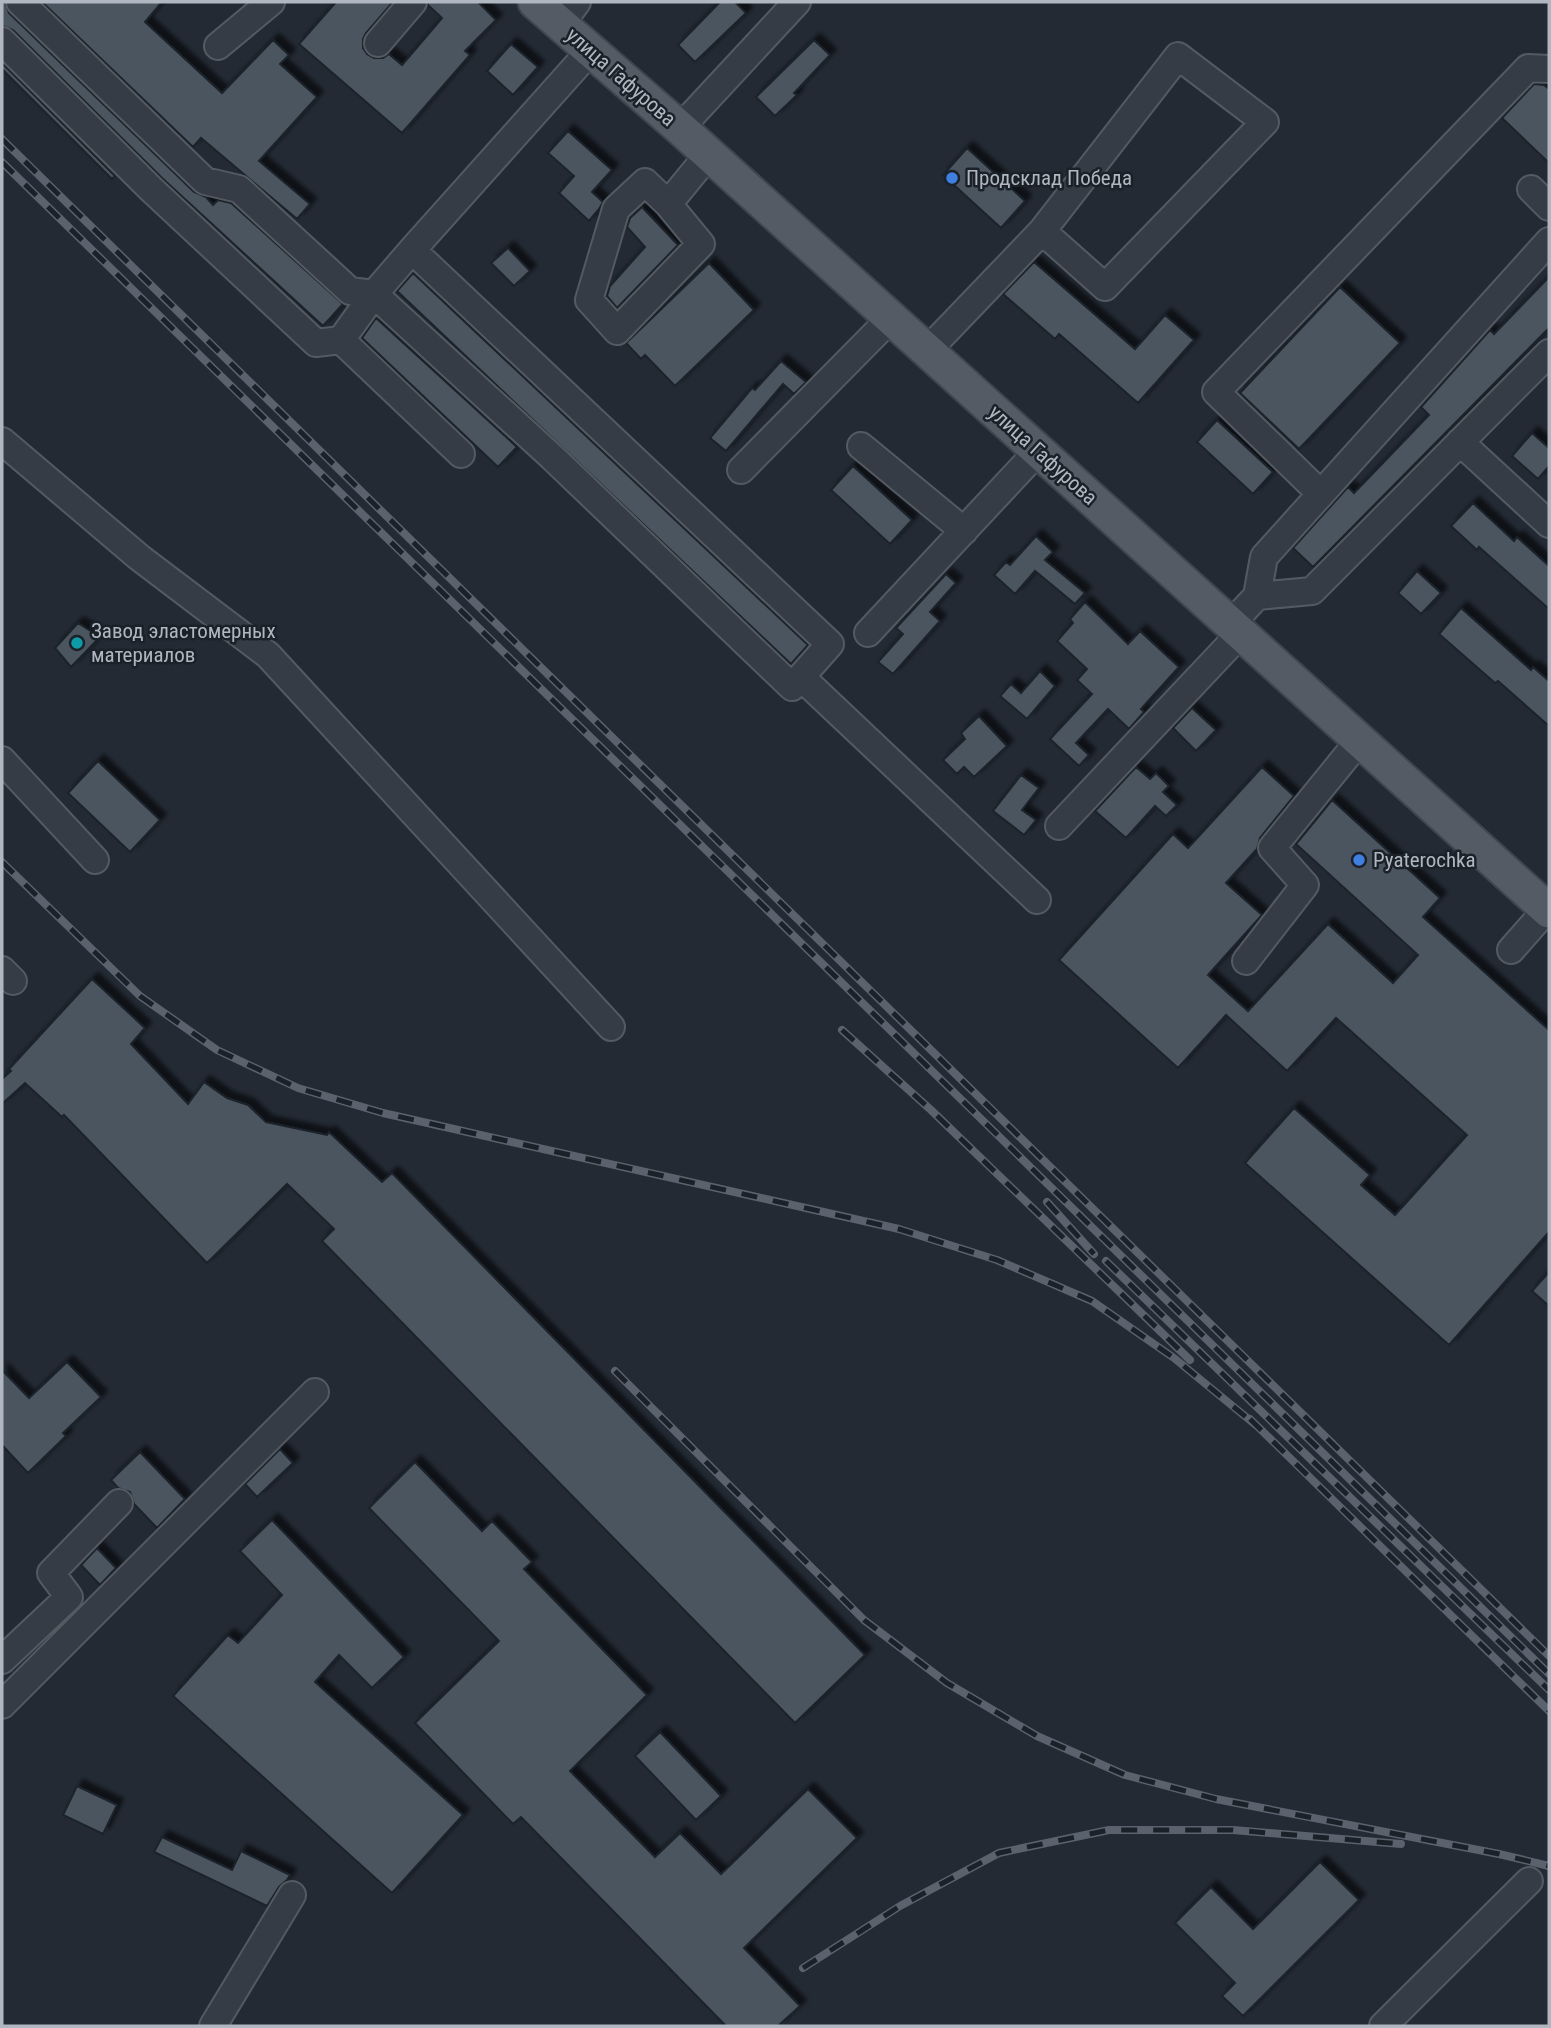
<svg xmlns="http://www.w3.org/2000/svg" width="1551" height="2028" font-family="'Roboto Condensed',sans-serif">
	<defs>
		<filter id="shadow"><feDropShadow dx="6" dy="-6" stdDeviation="2" flood-color="#0009"/></filter>
	</defs>
	<rect width="100%" height="100%" fill="#232a34"/>
	<path fill="#4b545f" stroke="#1d232b" stroke-width="2" filter="url(#shadow)" d="M2 2H5L9 13 194 192 206 197 213 205 218 200 231 203 343 304 323 326 162 178 13 30 2 26Z
		M42 2H162L145 22 222 93 273 40 289 55 280 64 317 97 259 161 310 204 297 219 201 138 193 147Z
		M336 2H393L366 33 363 39V48L367 54 374 58H383L389 54 402 65 442 18 428 5V2H478L496 20 465 51 470 55 402 133 299 44Z
		M720 2H735L746 13 695 62 678 45Z
		M814 40 830 55 794 93 797 95 775 116 756 97Z
		M511 44 538 67 513 95 487 71Z
		M2 63 115 176 112 179 2 69Z
		M1534 84 1544 85 1549 89V163L1502 118Z
		M568 131 612 170 592 192 603 202 599 209 589 221 559 193 574 176 548 153Z
		M967 148 1025 201 1001 228 943 175Z
		M642 207 678 245 617 308 607 296 610 286 645 247 627 227 630 218Z
		M508 248 530 271 514 286 491 263Z
		M1034 262 1135 349 1165 315 1194 340 1138 403 1059 334 1055 339 1003 294Z
		M709 263 754 310 675 386 645 355 641 359 626 343Z
		M413 273 808 645 791 664 397 291Z
		M1549 277V328L1313 567 1293 548 1348 487 1354 493 1429 415 1421 407 1490 330 1494 334Z
		M1340 287 1400 343 1299 449 1240 393Z
		M376 318 517 447 498 467 362 338Z
		M781 361 806 382 794 394 783 384 726 451 710 438 752 388 755 390Z
		M1217 420 1273 472 1253 494 1197 442Z
		M1532 433 1549 448V466L1538 479 1512 456Z
		M853 466 912 520 890 544 831 490Z
		M1473 503 1514 541 1517 537 1549 566V609L1479 547 1477 550 1451 526Z
		M1036 536 1053 552 1045 560 1085 593 1075 604 1035 571 1015 594 994 575 1006 562 1010 565Z
		M1417 571 1441 593 1421 614 1398 593Z
		M946 574 956 583 930 612 940 621 893 674 878 662 903 634 896 628Z
		M1085 602 1128 644 1140 631 1179 667 1141 709 1144 712 1129 729 1108 709 1076 743 1089 755 1079 766 1050 739 1092 694 1077 680 1087 669 1057 641 1073 623 1070 619Z
		M1461 608 1531 670 1533 667 1549 681V726L1498 681 1495 683 1439 634Z
		M78 623 100 637 71 667 55 648Z
		M1040 671 1055 686 1027 719 1000 696 1011 684 1021 693Z
		M1192 708 1216 730 1196 751 1173 728Z
		M979 716 1007 746 974 777 964 767 957 774 943 760 965 739 961 733Z
		M98 761 160 820 130 852 68 793Z
		M1136 767 1150 779 1156 773 1169 786 1163 792 1177 805 1166 816 1155 806 1126 838 1095 811Z
		M1262 767 1294 796 1260 838 1257 849 1226 883 1262 915 1208 975 1248 1011 1328 924 1393 983 1418 955 1296 844 1332 800 1440 898 1423 917 1549 1030V1232L1449 1345 1245 1163 1294 1108 1370 1175 1361 1185 1395 1215 1467 1135 1336 1018 1287 1071 1226 1015 1178 1068 1059 960 1173 834 1188 848Z
		M1021 775 1039 788 1022 810 1036 820 1024 835 993 811Z
		M92 979 145 1028 131 1044 188 1104 204 1082 227 1098 248 1105 266 1122 327 1135 329 1132 382 1182 392 1173 865 1655 795 1723 322 1241 334 1229 287 1184 207 1263 64 1115 62 1117 25 1083 2 1104V1079L11 1071 9 1069Z
		M1549 1272V1306L1532 1291Z
		M67 1362 101 1397 63 1433 66 1436 28 1473 2 1445V1370L29 1398Z
		M280 1449 293 1463 257 1497 245 1484Z
		M140 1452 185 1499 157 1528 134 1504 130 1492 118 1488 111 1480Z
		M415 1462 482 1531 492 1521 532 1562 524 1569 647 1695 570 1771 655 1857 680 1833 721 1874 808 1789 857 1838 744 1948 800 2006 778 2026H726L521 1817 513 1824 415 1723 499 1641 369 1508Z
		M272 1520 404 1657 372 1688 339 1655 315 1682 463 1815 392 1893 173 1696 228 1635 238 1643 282 1595 240 1551Z
		M97 1548 116 1568 100 1585 81 1565Z
		M660 1732 721 1796 696 1820 635 1756Z
		M77 1786 117 1805 103 1834 63 1815Z
		M162 1837 232 1870 241 1851 290 1875 287 1880 279 1887 267 1906 154 1852Z
		M1320 1862 1359 1900 1243 2016 1222 1996 1235 1983 1175 1923 1211 1887 1253 1929Z"/>
	<g fill="none" stroke-linecap="round" stroke-linejoin="round">
		<g stroke="#535a62" stroke-width="30">
			<path id="minor" d="M20 2 205 181 239 189 350 291 374 294 552 457 792 687 830 644 412 250 374 294 341 340 461 454
				M560 25 577 2
				M2 41 151 189 316 343 341 340
				M378 43 413 2
				M218 46 271 2
				M680 128 797 2
				M1531 189 1549 207
				M668 204 645 182 616 209 589 300 617 331 701 244 668 204 709 154
				M412 250 590 51
				M927 351 1042 231 1105 287 1265 122 1178 56 1042 231
				M2 441 140 558 268 655 611 1027
				M1460 442 1549 524
				M861 446 964 531
				M741 470 891 318
				M1321 494 1216 392 1528 68 1549 69
				M1257 596 1264 557 1549 241
				M1230 625 1257 596 1312 591 1549 353
				M868 633 1038 451
				M801 677 1037 900
				M2 760 95 860
				M1059 826 1240 634
				M1511 950 1547 909
				M1246 961 1305 885 1272 848 1359 741
				M2 970 13 981
				M2 1660 69 1597 51 1573 119 1503
				M2 1705 315 1392
				M213 2026 292 1895
				M1383 2026 1529 1881"/>
		</g>
		<g stroke="#3f454e" stroke-width="37">
			<path id="major" d="M535 2 680 128 1549 911"/>
		</g>
		<use href="#minor" stroke="#363c45" stroke-width="26"/>
		<use href="#major" stroke="#545b65" stroke-width="33"/>
		<g stroke="#5a626d" stroke-width="8">
			<path id="rail" d="M2 139 1549 1656
				M2 162 1549 1674
				M2 862 140 996 217 1050 298 1088 383 1113 899 1229 997 1260 1092 1301 1174 1358 1257 1426
				M842 1030 931 1110 1190 1360
				M1047 1202 1094 1254
				M1106 1261 1549 1690
				M615 1371 864 1620 947 1683 1037 1736 1125 1775 1216 1799 1499 1854 1549 1866
				M1250 1419 1549 1711
				M803 1968 900 1906 999 1853 1109 1830H1233L1401 1844"/>
		</g>
		<use href="#rail" stroke="#1b2129" stroke-width="5" stroke-dasharray="16" stroke-linecap="butt"/>
	</g>
	<g fill="#3f7fe0" stroke="#1b2129" stroke-width="2.5">
		<circle cx="952" cy="178" r="7"/>
		<circle cx="1359" cy="860" r="7"/>
	</g>
	<circle fill="#0f9aa8" stroke="#1b2129" stroke-width="2.5" cx="77" cy="643" r="7"/>
	<g text-anchor="middle" stroke-width="5" stroke-linejoin="round" paint-order="stroke">
		<g font-size="21" fill="#b0b7c1" stroke="#1b2129">
			<text transform="translate(621 77) rotate(41)" y="7">улица Гафурова</text>
			<text transform="translate(1043 455) rotate(42)" y="7">улица Гафурова</text>
		</g>
		<g font-size="21" fill="#b0b7c1" stroke="#1b2129" text-anchor="start">
			<text x="966" y="185">Продсклад Победа</text>
			<text x="91" y="638">Завод эластомерных<tspan x="91" dy="24">материалов</tspan></text>
			<text x="1373" y="867">Pyaterochka</text>
		</g>
	</g>
	<rect width="1551" height="2028" fill="none" stroke="#b0b7c1" stroke-width="7"/>
</svg>
